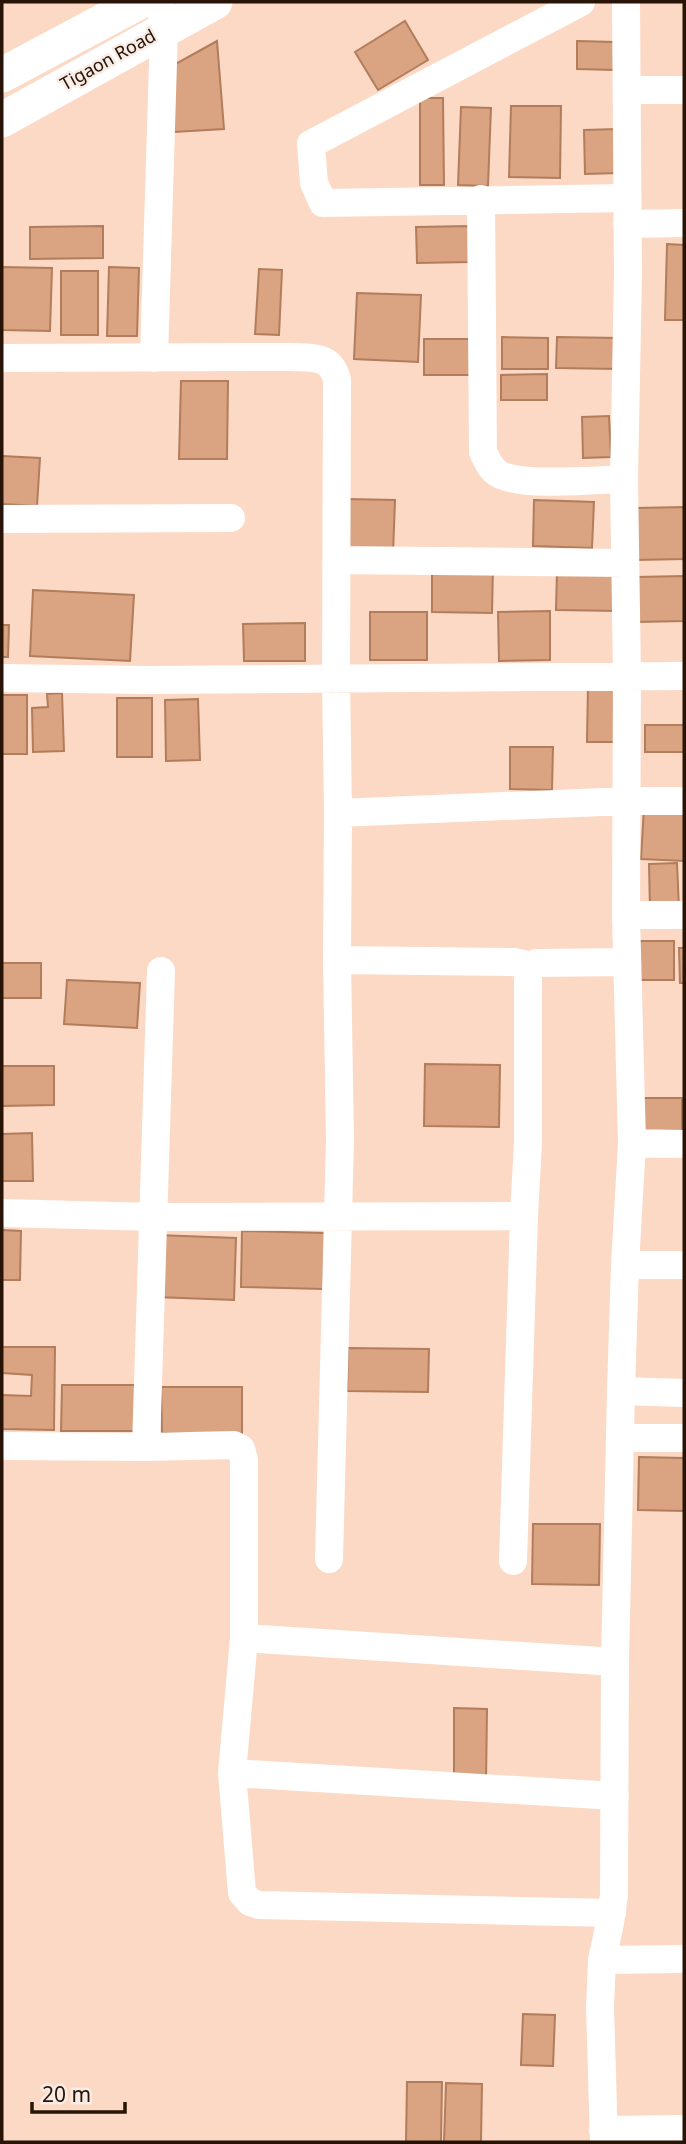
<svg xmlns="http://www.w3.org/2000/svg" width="686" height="2144" font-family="'Noto Sans',sans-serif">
	<rect width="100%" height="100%" fill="#fcd9c4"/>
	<path fill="#daa381" stroke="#b17d5c" stroke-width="2" d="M405 21 428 60 378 90 355 52Z
		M217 41 224 129 174 132 170 67Z
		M577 41 615 42 614 70 577 69Z
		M420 98H443L444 185H420Z
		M511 106H561L560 178 509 177Z
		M461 107 491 108 488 186 458 185Z
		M617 129 619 173 585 174 584 130Z
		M103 226V258L30 259V227Z
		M470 226V262L417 263 416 227Z
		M667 244 684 245V320H665Z
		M2 267 52 268 50 331 2 330Z
		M109 267 139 268 137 336H107Z
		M259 269 282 270 279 335 255 334Z
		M61 271H98V335H61Z
		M357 293 421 295 418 362 354 359Z
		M502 337 548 338V369H502Z
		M557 337 619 338 618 369 556 368Z
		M424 339H477V375H424Z
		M547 374V400H501V375Z
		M181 381H228L227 459H179Z
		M609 416 611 457 583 458 582 417Z
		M2 456 40 458 37 506 2 504Z
		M347 499 395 500 393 554 346 553Z
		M534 500 594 502 592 548 533 546Z
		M684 507V559L636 560V508Z
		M432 565 493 566 492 613 432 612Z
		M557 570 619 571V611L556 610Z
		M684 576V621L637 622 636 577Z
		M33 590 134 595 130 661 30 656Z
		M550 611V660L499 661 498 612Z
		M370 612H427V660H370Z
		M305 623V661H244L243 624Z
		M2 625H9L8 657H2Z
		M588 683 614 684V742H587Z
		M62 693 64 751 33 752 32 708 48 707 47 694Z
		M2 695H27V754H2Z
		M117 698H152V757H117Z
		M198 699 200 760 166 761 165 700Z
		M645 725H684V752H645Z
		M510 747H553L552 790 510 789Z
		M644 807 684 809V861L641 859Z
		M677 863 679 909 650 910 649 864Z
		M634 941H674V980H634Z
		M679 948H684V983H680Z
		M2 963H41V998H2Z
		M67 980 140 983 137 1028 64 1024Z
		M425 1064 500 1065 499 1127 424 1126Z
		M2 1066H54V1105L2 1106Z
		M638 1098H682V1133H638Z
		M32 1133 33 1181H2V1134Z
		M2 1230 21 1231 20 1280H2Z
		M242 1231 325 1233 323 1289 241 1287Z
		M157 1235 236 1238 234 1300 155 1297Z
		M2 1347H55L54 1430 2 1429V1395L31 1396 32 1375 2 1373Z
		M348 1348 429 1349 428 1392 347 1391Z
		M62 1385H138V1431H61Z
		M161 1387H242V1433H162Z
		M639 1457 684 1458V1511L638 1510Z
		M533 1524H600L599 1585 532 1584Z
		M454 1708 487 1709 486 1783H454Z
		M523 2014 555 2015 553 2066 521 2065Z
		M407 2082H442L441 2142H406Z
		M446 2083 482 2084 481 2142H444Z"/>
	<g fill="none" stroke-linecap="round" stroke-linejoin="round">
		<path stroke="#fff" stroke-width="28" d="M581 2 311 144 314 183 323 203 627 198
			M627 90H684
			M481 199 483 452C487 460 490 469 499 474 521 487 596 480 624 479
			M627 224 684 223
			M2 358 289 357C311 358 331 354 337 380L336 678 338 813 337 960 340 1140 329 1559
			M154 358 164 29 160 2
			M2 519 231 518
			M337 560 624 563
			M2 678 147 680 684 676
			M338 813 627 801H684
			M626 915H684
			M337 960 514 962 531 966
			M632 1143 684 1144
			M2 1213 155 1217 524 1216
			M625 1265H684
			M621 1391 684 1393
			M621 1438H684
			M2 1446 146 1447 234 1445 241 1449 244 1460V1638L232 1773 242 1893 250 1902 259 1905 612 1913
			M146 1447 161 971
			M513 1561 524 1216 528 1142V972L531 966 536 963 627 962
			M244 1638 615 1662
			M232 1773 615 1796
			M602 1960 684 1959
			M603 2130 684 2129
			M604 2142 600 2007 602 1960 610 1923 614 1895 615 1662 621 1391 625 1265 632 1143 626 915 627 676 624 479 628 274 626 2"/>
		<path stroke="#fff" stroke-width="35" d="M2 75 139 2
			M2 120 215 2"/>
	</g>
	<g text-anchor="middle" stroke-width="5" stroke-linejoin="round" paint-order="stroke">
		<g font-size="18" fill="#281407" stroke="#f8ece5">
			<text transform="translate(108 60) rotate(-29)" y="6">Tigaon Road</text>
		</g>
	</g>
	<rect width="686" height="2144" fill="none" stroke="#281407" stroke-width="7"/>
	<path d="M32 2102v10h93v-10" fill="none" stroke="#281407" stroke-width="3.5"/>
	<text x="42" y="2102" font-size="21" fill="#281407" stroke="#f8ece5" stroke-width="5" paint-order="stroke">20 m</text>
</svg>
